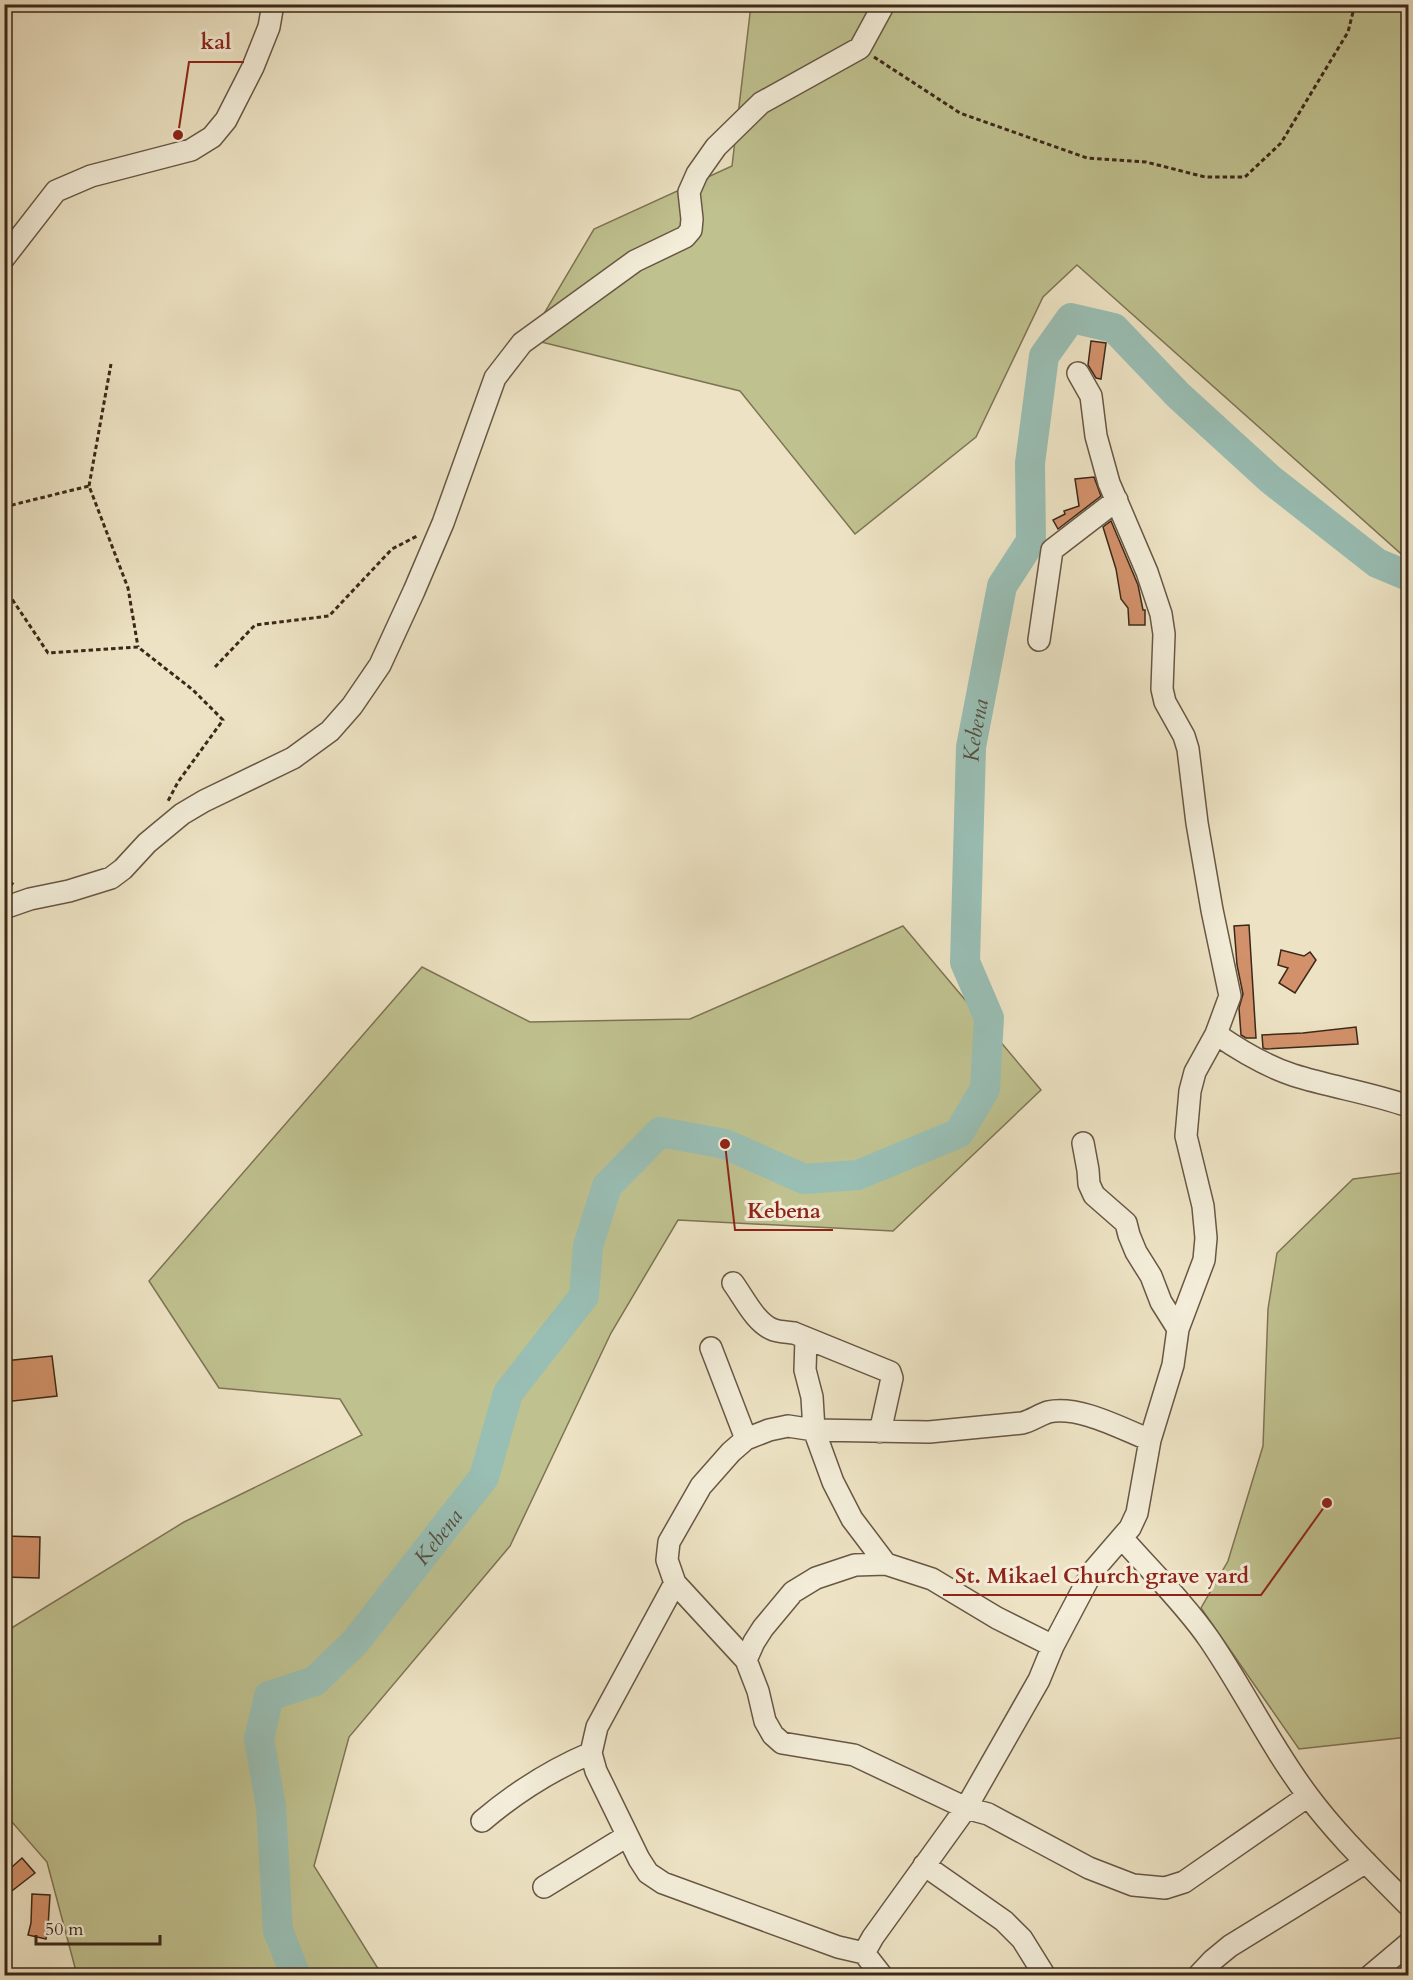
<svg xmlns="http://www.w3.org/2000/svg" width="1413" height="1980" font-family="Cardo,serif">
	<rect width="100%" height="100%" fill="#ede3c4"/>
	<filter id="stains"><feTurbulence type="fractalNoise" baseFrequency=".00333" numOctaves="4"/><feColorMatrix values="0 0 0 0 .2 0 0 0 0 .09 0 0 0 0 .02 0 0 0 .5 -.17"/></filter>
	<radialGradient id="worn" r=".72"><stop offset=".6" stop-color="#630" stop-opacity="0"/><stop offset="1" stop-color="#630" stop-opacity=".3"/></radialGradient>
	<path fill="#bfc18f" stroke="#7e7454" stroke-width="1.5" d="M751 5H1408V560L1077 265 1043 297 976 437 855 534 740 391 529 339 594 229 732 166Z
		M903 926 1041 1090 893 1231 678 1220 611 1333 510 1546 349 1737 314 1866 382 1975H77L47 1862 5 1814V1632L184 1522 362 1435 340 1399 219 1388 149 1281 422 967 530 1022 690 1019Z
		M1408 1172V1737L1299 1749 1201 1608 1228 1561 1263 1446 1268 1309 1277 1253 1353 1179Z"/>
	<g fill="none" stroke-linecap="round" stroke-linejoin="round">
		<path stroke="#99beb4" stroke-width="30" id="s1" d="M296 1976 278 1931 271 1807 259 1739 269 1696 315 1681 356 1641 484 1477 508 1393 584 1296 588 1246 607 1186 660 1132 725 1144 804 1179 858 1175 959 1133 985 1089 989 1018 965 962 971 747 1002 586 1031 541 1030 463 1044 356 1071 318 1114 328 1178 395 1270 479 1377 563 1408 576"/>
	</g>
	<path fill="#d2916a" stroke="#3c2819" stroke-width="1.5" d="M1091 341 1106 343 1101 379 1096 378 1088 365Z
		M1094 477 1101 496 1058 529 1053 520 1065 514 1064 511 1079 506 1075 479Z
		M1111 521 1138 585 1143 610H1145V625H1129L1128 608 1121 599 1116 569 1103 527Z
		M1249 925 1256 1038H1246L1241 1035 1239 1008 1243 994 1237 965 1234 926Z
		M1281 950 1304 956 1310 952 1316 960 1295 993 1279 983 1288 968 1278 965Z
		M1356 1027 1358 1044 1266 1049 1263 1048 1262 1035 1303 1033Z
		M52 1356 57 1396 4 1402V1361Z
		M4 1536 40 1537 39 1578 4 1577Z
		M22 1858 35 1873 4 1897V1874Z
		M32 1894 50 1895 48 1927 46 1939 28 1935 31 1923Z"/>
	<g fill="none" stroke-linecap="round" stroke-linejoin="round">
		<g stroke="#685744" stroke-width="24">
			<path id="minor" d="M4 258 56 191 91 176 191 150 212 137 226 120 253 67 269 27 273 4
				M1039 640 1052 550 1117 500
				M4 908 30 899 69 891 111 878 123 869 147 843 182 814 204 801 293 758 330 731 352 706 380 665 414 591 443 523 495 378 522 343 635 261 685 237 691 230 692 219 689 192 697 174 716 147 761 103 860 48 884 4
				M1216 1034C1239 1050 1266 1066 1293 1075 1331 1087 1371 1093 1408 1106
				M1083 1143 1088 1170 1089 1184 1094 1195 1126 1223 1129 1235 1136 1252 1151 1276 1161 1302 1178 1329
				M733 1283C744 1298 756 1324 774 1330 780 1332 787 1332 794 1333L890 1372 892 1378 880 1432
				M806 1339 805 1370 812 1397 814 1430 833 1482 852 1519 886 1564
				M711 1348 746 1439
				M1150 1440C1122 1429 1079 1405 1048 1412 1039 1415 1031 1421 1022 1423L929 1432 814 1430 788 1426 769 1430 746 1439 731 1452 701 1486 669 1542 667 1560 675 1583 746 1660 758 1691 765 1721 773 1735 782 1743 854 1755 966 1808 988 1814 1089 1868 1133 1885 1165 1888 1184 1882 1308 1796
				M1122 1538C1150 1570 1185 1604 1209 1639 1244 1690 1271 1747 1309 1797 1338 1836 1374 1870 1408 1905
				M675 1583 597 1727 591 1753 596 1771 639 1859 648 1873 663 1883 838 1947 864 1953
				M746 1660 754 1642 763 1628 793 1592 816 1578 855 1565 886 1564 932 1579 997 1618 1053 1646
				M482 1821C515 1793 551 1770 591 1753
				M924 1865 1004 1921 1022 1939 1045 1976
				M544 1887 627 1836
				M882 1976 864 1953 873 1937 966 1808 1039 1680 1053 1646 1092 1572 1130 1528 1137 1513 1150 1440 1173 1365 1178 1329 1204 1260 1206 1238 1203 1206 1186 1136 1190 1091 1195 1072 1216 1034 1230 996 1212 910 1197 823 1188 749 1184 736 1165 702 1162 689 1164 634 1161 614 1147 572 1109 483 1096 436 1091 396 1078 373
				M1198 1976 1213 1960 1230 1946 1366 1862
				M1370 1976 1408 1944"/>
		</g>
		<path stroke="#3c2819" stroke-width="3" stroke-dasharray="4.5 3" stroke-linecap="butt" d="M874 57 960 113 1087 158 1146 162 1205 177H1245L1281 143 1348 32 1355 4
			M89 486 111 364
			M4 507 89 486 128 588 138 647
			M4 587 48 653 138 647 193 690 223 720 178 782 168 801
			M215 667 255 625 329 616 392 549 417 536
			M4 877 15 886"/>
		<use href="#minor" stroke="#f3edd9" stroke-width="21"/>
	</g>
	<g text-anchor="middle" stroke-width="6" stroke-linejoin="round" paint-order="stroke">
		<g font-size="22" font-style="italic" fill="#534e40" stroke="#f3edd9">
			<text dy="8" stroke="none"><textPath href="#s1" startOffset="1730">Kebena</textPath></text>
			<text dy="8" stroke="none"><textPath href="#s1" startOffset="524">Kebena</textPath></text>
		</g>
	</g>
	<path fill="none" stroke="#8f2418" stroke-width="2" d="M178 135L189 62H244M725 1144L735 1230H833M1327 1503L1261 1595H943"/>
	<g fill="#8f2418" stroke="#f3edd9" stroke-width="2">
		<circle cx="178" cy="135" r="6"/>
		<circle cx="725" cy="1144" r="6"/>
		<circle cx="1327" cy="1503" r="6"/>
	</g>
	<g font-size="22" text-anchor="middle" font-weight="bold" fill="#8f2418" stroke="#f3edd9" stroke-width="6" stroke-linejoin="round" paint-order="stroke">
		<text x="216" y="49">kal</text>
		<text x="784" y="1218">Kebena</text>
		<text x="1102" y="1583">St. Mikael Church grave yard</text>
	</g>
	<rect width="1413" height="1980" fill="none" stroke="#ede3c4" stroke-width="24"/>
	<rect x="6" y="6" width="1401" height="1968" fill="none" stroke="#3c2819" stroke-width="3"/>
	<rect x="12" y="12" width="1389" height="1956" fill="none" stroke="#3c2819" stroke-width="1.5"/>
	<path d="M36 1935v9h124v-9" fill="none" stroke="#3c2819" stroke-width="3"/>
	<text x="45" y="1935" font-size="18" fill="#3c2819" stroke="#f3edd9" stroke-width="4.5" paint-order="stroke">50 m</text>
	<rect width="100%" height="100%" filter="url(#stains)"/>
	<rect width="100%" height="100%" fill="url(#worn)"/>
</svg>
